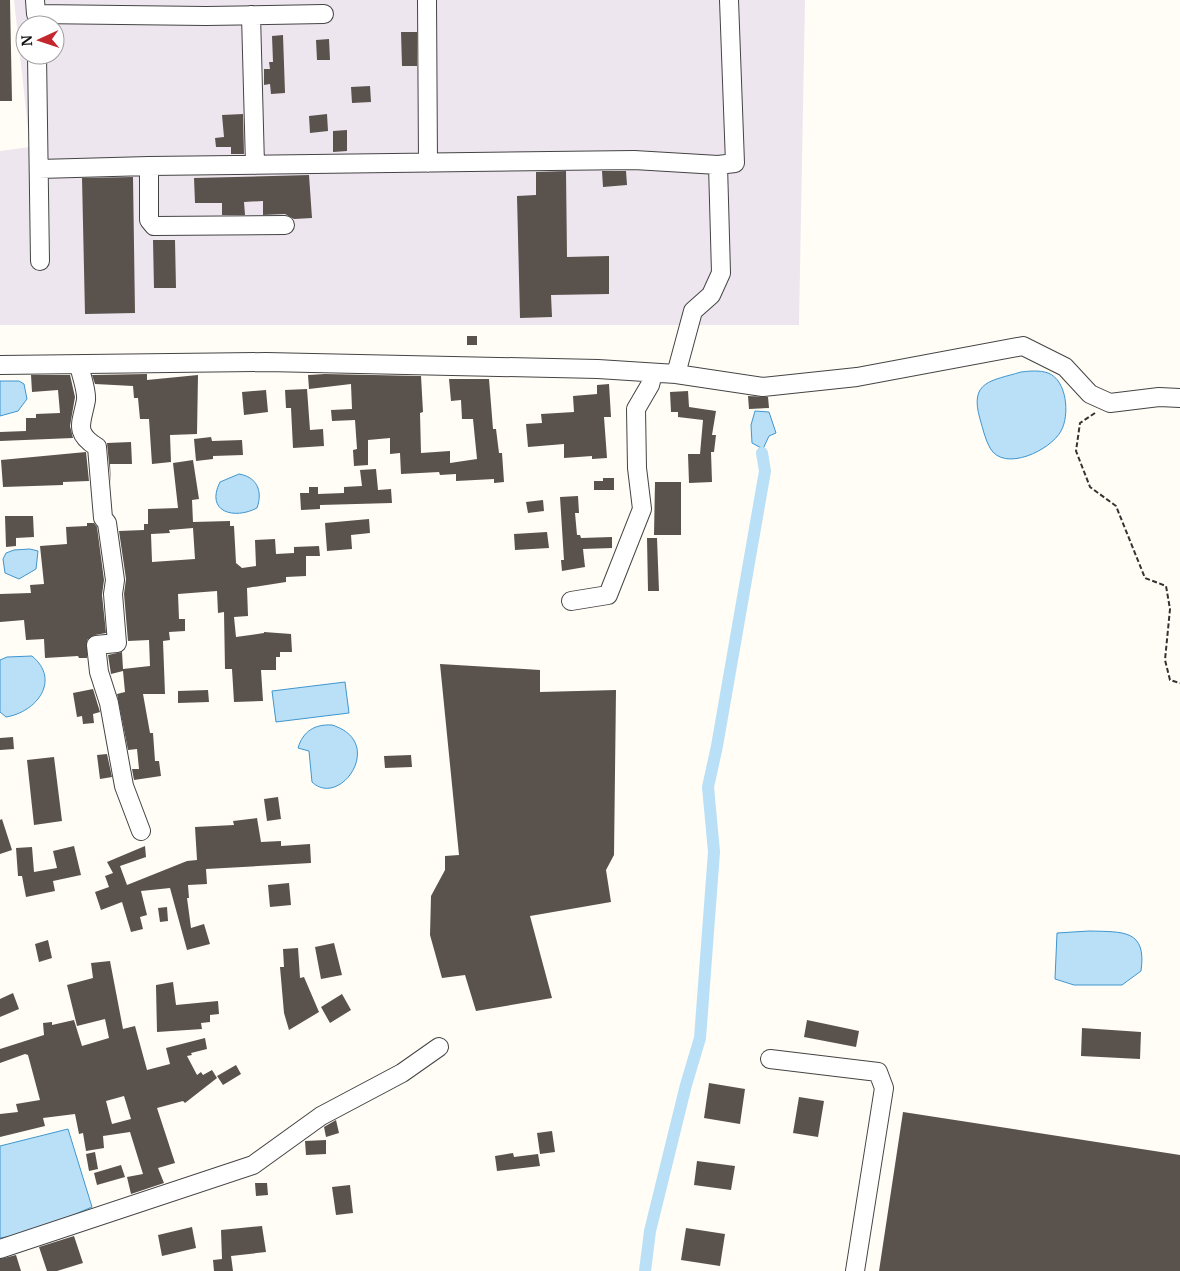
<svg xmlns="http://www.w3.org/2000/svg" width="1180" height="1271" font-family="Merriweather,serif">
	<rect width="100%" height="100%" fill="#fffdf5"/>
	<path fill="#eee6ef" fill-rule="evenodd" d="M14 0H805L799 325H0V151L30 147ZM25 25H55V55H25Z"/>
	<path fill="#b9e0f7" stroke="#3f96cf" d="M1021 372C1029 371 1040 370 1048 373 1067 380 1070 415 1061 431 1051 450 1004 473 990 448 985 439 983 429 980 419 969 381 991 381 1021 372Z
		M0 381H19L24 384 27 399 18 411 0 416Z
		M755 411 769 412 776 433 769 436 763 449 752 443 751 425Z
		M239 474C257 477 263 491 257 508 234 520 205 512 220 482Z
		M30 549 38 551 36 569 19 579 5 573 3 559 6 553 14 550Z
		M32 656C61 680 37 712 6 717L0 712V660L7 657Z
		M345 682 349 713 276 722 272 691Z
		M332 725C387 742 340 809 312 782L309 751 298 748C303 731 315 724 332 725Z
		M1089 931C1123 932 1147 929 1141 971L1122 985H1074L1055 979 1057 933Z
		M68 1129 92 1207 31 1233 0 1238V1146Z"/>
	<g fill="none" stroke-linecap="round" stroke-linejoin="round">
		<path stroke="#b9e0f7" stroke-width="12" d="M645 1271 650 1231 686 1085 700 1038 714 852 708 787 717 746 765 471 762 453"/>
	</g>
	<path fill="#5a524d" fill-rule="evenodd" d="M0 0H10L12 101H0Z
		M401 32H417V66H402Z
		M283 35 285 93 271 94 270 84 264 85V69H270L269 62H273L272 36Z
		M329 39 330 60H317L316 40Z
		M370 86 371 102 352 103 351 87Z
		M243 114 244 154H231V147H216L215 138 224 137 222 115Z
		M327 114 328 131 310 133 309 116Z
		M347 130V151L333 152V131Z
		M566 171 567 257 609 256V294L551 295 552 317 520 318 517 196 536 195V172Z
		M602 171H626L627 185 603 187Z
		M309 175 312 218 294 219 285 214 263 215V201L244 202 245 215H222V203H195L194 178Z
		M133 177 135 313 85 314 82 178Z
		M153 240H175L176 288H154Z
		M467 336H477V345H467Z
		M147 374V380L198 375 197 434 170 435 171 462 152 464 149 419H140L138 398H134L133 386 95 384 92 375Z
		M325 374 421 376 423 412 420 413 421 453 450 451V463L477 459 473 419H462L461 400 451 401 449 379H489L493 429H496L499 453H502L504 482 494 483V479L456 481V474L440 475 439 472 401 474 400 453 390 454V438L368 440V465L354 466 353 450 357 449 355 420 332 421 331 410 352 409 351 384 309 389 308 375Z
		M31 375H70L75 397 70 426 73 438 0 441V432L26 431V418H36V414L60 413 58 390 32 392Z
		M609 384 611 417H604L607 458 592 459V456L564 458V444L528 447 526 424 542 423 541 414 574 412 573 396 597 394V385Z
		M307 389 310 430 323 429 324 446 293 448 291 408H286L285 390Z
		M266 390 268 412 244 415 242 392Z
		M688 391 689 407 716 411 712 435H716L714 452H711L712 482 689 483 688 454H700L703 420 678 417V412H671L670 392Z
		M748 396 768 397 769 408 749 409Z
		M211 437 212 441 242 440 243 455 213 456V459L196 461 194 439Z
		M131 442 132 464H110L111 484 107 443Z
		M86 452 89 481 63 482V485L3 487 1 460Z
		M193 460 199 499 192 500 193 522 230 521V526H234L236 563 242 568 256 566 255 540 275 539 276 554 294 553V547L319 546 320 556H306V576L286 577V582L247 588 248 616 234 617 236 637 264 633V632L291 634 292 652H280V657H276V670H261L263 701 234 702 232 669H225L224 612 218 613 217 591 178 594 179 619H185V631L169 632 170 640 163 641 165 694H143L150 733H153L155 761H159L161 776 134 780 132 769H139L137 749 128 750 117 694 125 692 123 671 111 674 108 655 122 652 123 669 150 666 149 640 128 641 124 594 126 579 119 531 144 530V524H148V509L178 508 173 463ZM193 528 195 559 152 562 151 534 170 533 169 530Z
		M376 469 378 490 391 489 392 503 320 505V509L301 510 300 493H309V487H318V494L344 493V487L362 486 360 470Z
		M603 478H614V490H594V481H603Z
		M655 482H681V535H654Z
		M578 496 579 513H575L577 535H580L581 538 612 537V548L583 549 585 567 562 571 561 560H564L560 497Z
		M543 500 544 511 528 513 526 502Z
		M5 516H33L34 537 16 538V546L6 547Z
		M369 519 370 533 351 535 352 549 327 551 325 523Z
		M87 523H94L97 527 104 580 102 595 106 633 95 635 87 640V658H79L78 656 45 658 44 639 26 640 24 620 0 622V594L31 593 30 585 44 584 40 546 67 544 66 527 87 526Z
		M547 532 549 548 515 550 514 534Z
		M647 538H657L659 591H648Z
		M440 664 540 670V692L616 690 614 855 606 870 611 902 530 916 552 998 476 1011 465 975 442 978 430 935 431 896 445 870V856L459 855Z
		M93 689 100 712 93 714 94 723 83 724 82 716 77 717 73 693Z
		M208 690 209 702 178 703V691Z
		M13 737 14 749 0 750V738Z
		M107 754 112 777 100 779 97 755Z
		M411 755 412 767 385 768 384 756Z
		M54 757 62 821 34 825 27 760Z
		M278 797 281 819 267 821 264 799Z
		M257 818 261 842 281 841V846L310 844 311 863 206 869 207 884 188 885 189 898H187L191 928 204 924 210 944 187 950 170 888 141 891 147 915 140 917 143 929 131 932 122 902 101 910 95 892 109 887 105 876 113 873 107 862 145 846 146 857 120 866 127 885 187 861 197 860 195 827 234 825 233 821Z
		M2 819 12 850 0 854V820Z
		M74 846 81 875 53 881 55 891 26 897 22 876H18L16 848 32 847 34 872 57 868 53 851Z
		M289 883 291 905 270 907 268 885Z
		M167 907 168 921 160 922 158 908Z
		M48 940 52 958 39 962 35 944Z
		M334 943 342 975 321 979 315 947Z
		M298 948 300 978 304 977 319 1012 289 1030 284 1013 280 967H284L283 949Z
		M110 961 123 1029 135 1026 147 1070 170 1064 166 1048 205 1038 207 1049 191 1053 192 1055 187 1056 197 1075 201 1072 203 1075 212 1070 217 1078 185 1103 183 1101 157 1108 175 1163 158 1168 164 1183 131 1194 127 1177 143 1174 130 1132 103 1136 104 1148 86 1151 83 1133 79 1134 75 1114 43 1118 45 1126 0 1137V1114L18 1112 16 1104 40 1100 28 1055 25 1054 0 1063V1049L44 1035 43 1023 52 1022V1025L74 1020 82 1046 109 1038 105 1019 77 1026 67 985 93 978 91 963ZM124 1096 131 1119 112 1124 106 1101Z
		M173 982 176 1005 218 1001 219 1014 210 1015V1022L201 1023 202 1029 157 1032 156 985Z
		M13 993 19 1009 0 1017V999Z
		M342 994 351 1010 330 1023 321 1007Z
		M807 1020 859 1031 856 1047 804 1037Z
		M1082 1028 1141 1032 1140 1059 1081 1056Z
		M236 1065 241 1074 223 1085 217 1076Z
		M709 1083 745 1089 740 1124 704 1118Z
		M799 1097 824 1101 818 1137 793 1133Z
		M903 1112 1180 1155V1271H879Z
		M336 1120 339 1133 326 1137 324 1127Z
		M552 1131 555 1152 540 1154 537 1133Z
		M326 1140V1154L306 1155 305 1141Z
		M95 1152 98 1169 89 1171 86 1154Z
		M513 1153 514 1157 538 1154 540 1166 497 1171 495 1156Z
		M697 1161 735 1166 731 1190 694 1185Z
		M121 1165 125 1177 97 1185 94 1173Z
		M255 1183H267L268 1195 256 1196Z
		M350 1185 353 1213 336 1215 332 1187Z
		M262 1226 266 1252 231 1256 233 1271H214L213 1260 222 1259 221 1230Z
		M192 1227 196 1248 162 1256 158 1235Z
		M686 1228 725 1234 720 1266 681 1260Z
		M74 1236 83 1263 57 1271H47L39 1247Z
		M16 1255 21 1271H0V1259Z"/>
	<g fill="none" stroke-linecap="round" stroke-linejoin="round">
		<g stroke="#444" stroke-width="20">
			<path id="minor" d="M35 0 36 14 206 16 324 14
				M427 0 428 163
				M251 15 255 165
				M37 55 40 261
				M39 169 149 166
				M285 225 154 226 149 220V166L634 160 718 165 735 163 729 0
				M0 365 266 362 598 369 676 374 763 387 857 377 1023 346 1065 367 1090 394 1110 403 1159 397 1180 398
				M79 365C81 375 87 390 86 400 82 423 73 432 97 447L103 518 107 523 115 580 113 594 117 643 96 645 99 672 109 703 124 786 141 831
				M676 374 693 311 711 295 721 273 718 165
				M571 601 608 595 642 509 637 468 636 409 650 385 653 373
				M770 1059 878 1072 884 1088 855 1271
				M0 1249 253 1165 321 1116 402 1073 439 1047"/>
		</g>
		<path stroke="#333" stroke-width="2" stroke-dasharray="5 2.5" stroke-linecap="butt" d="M1095 413 1080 423 1076 451 1090 487 1116 506 1145 578 1166 586 1170 609 1165 660 1170 680 1180 683"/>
		<use href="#minor" stroke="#fff" stroke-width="18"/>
	</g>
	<g transform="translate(40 40) rotate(267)"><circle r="24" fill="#ffffff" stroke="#a0a0a0"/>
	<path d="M0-4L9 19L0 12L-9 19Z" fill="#c4262e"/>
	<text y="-8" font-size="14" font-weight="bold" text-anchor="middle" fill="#111111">N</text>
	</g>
</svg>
